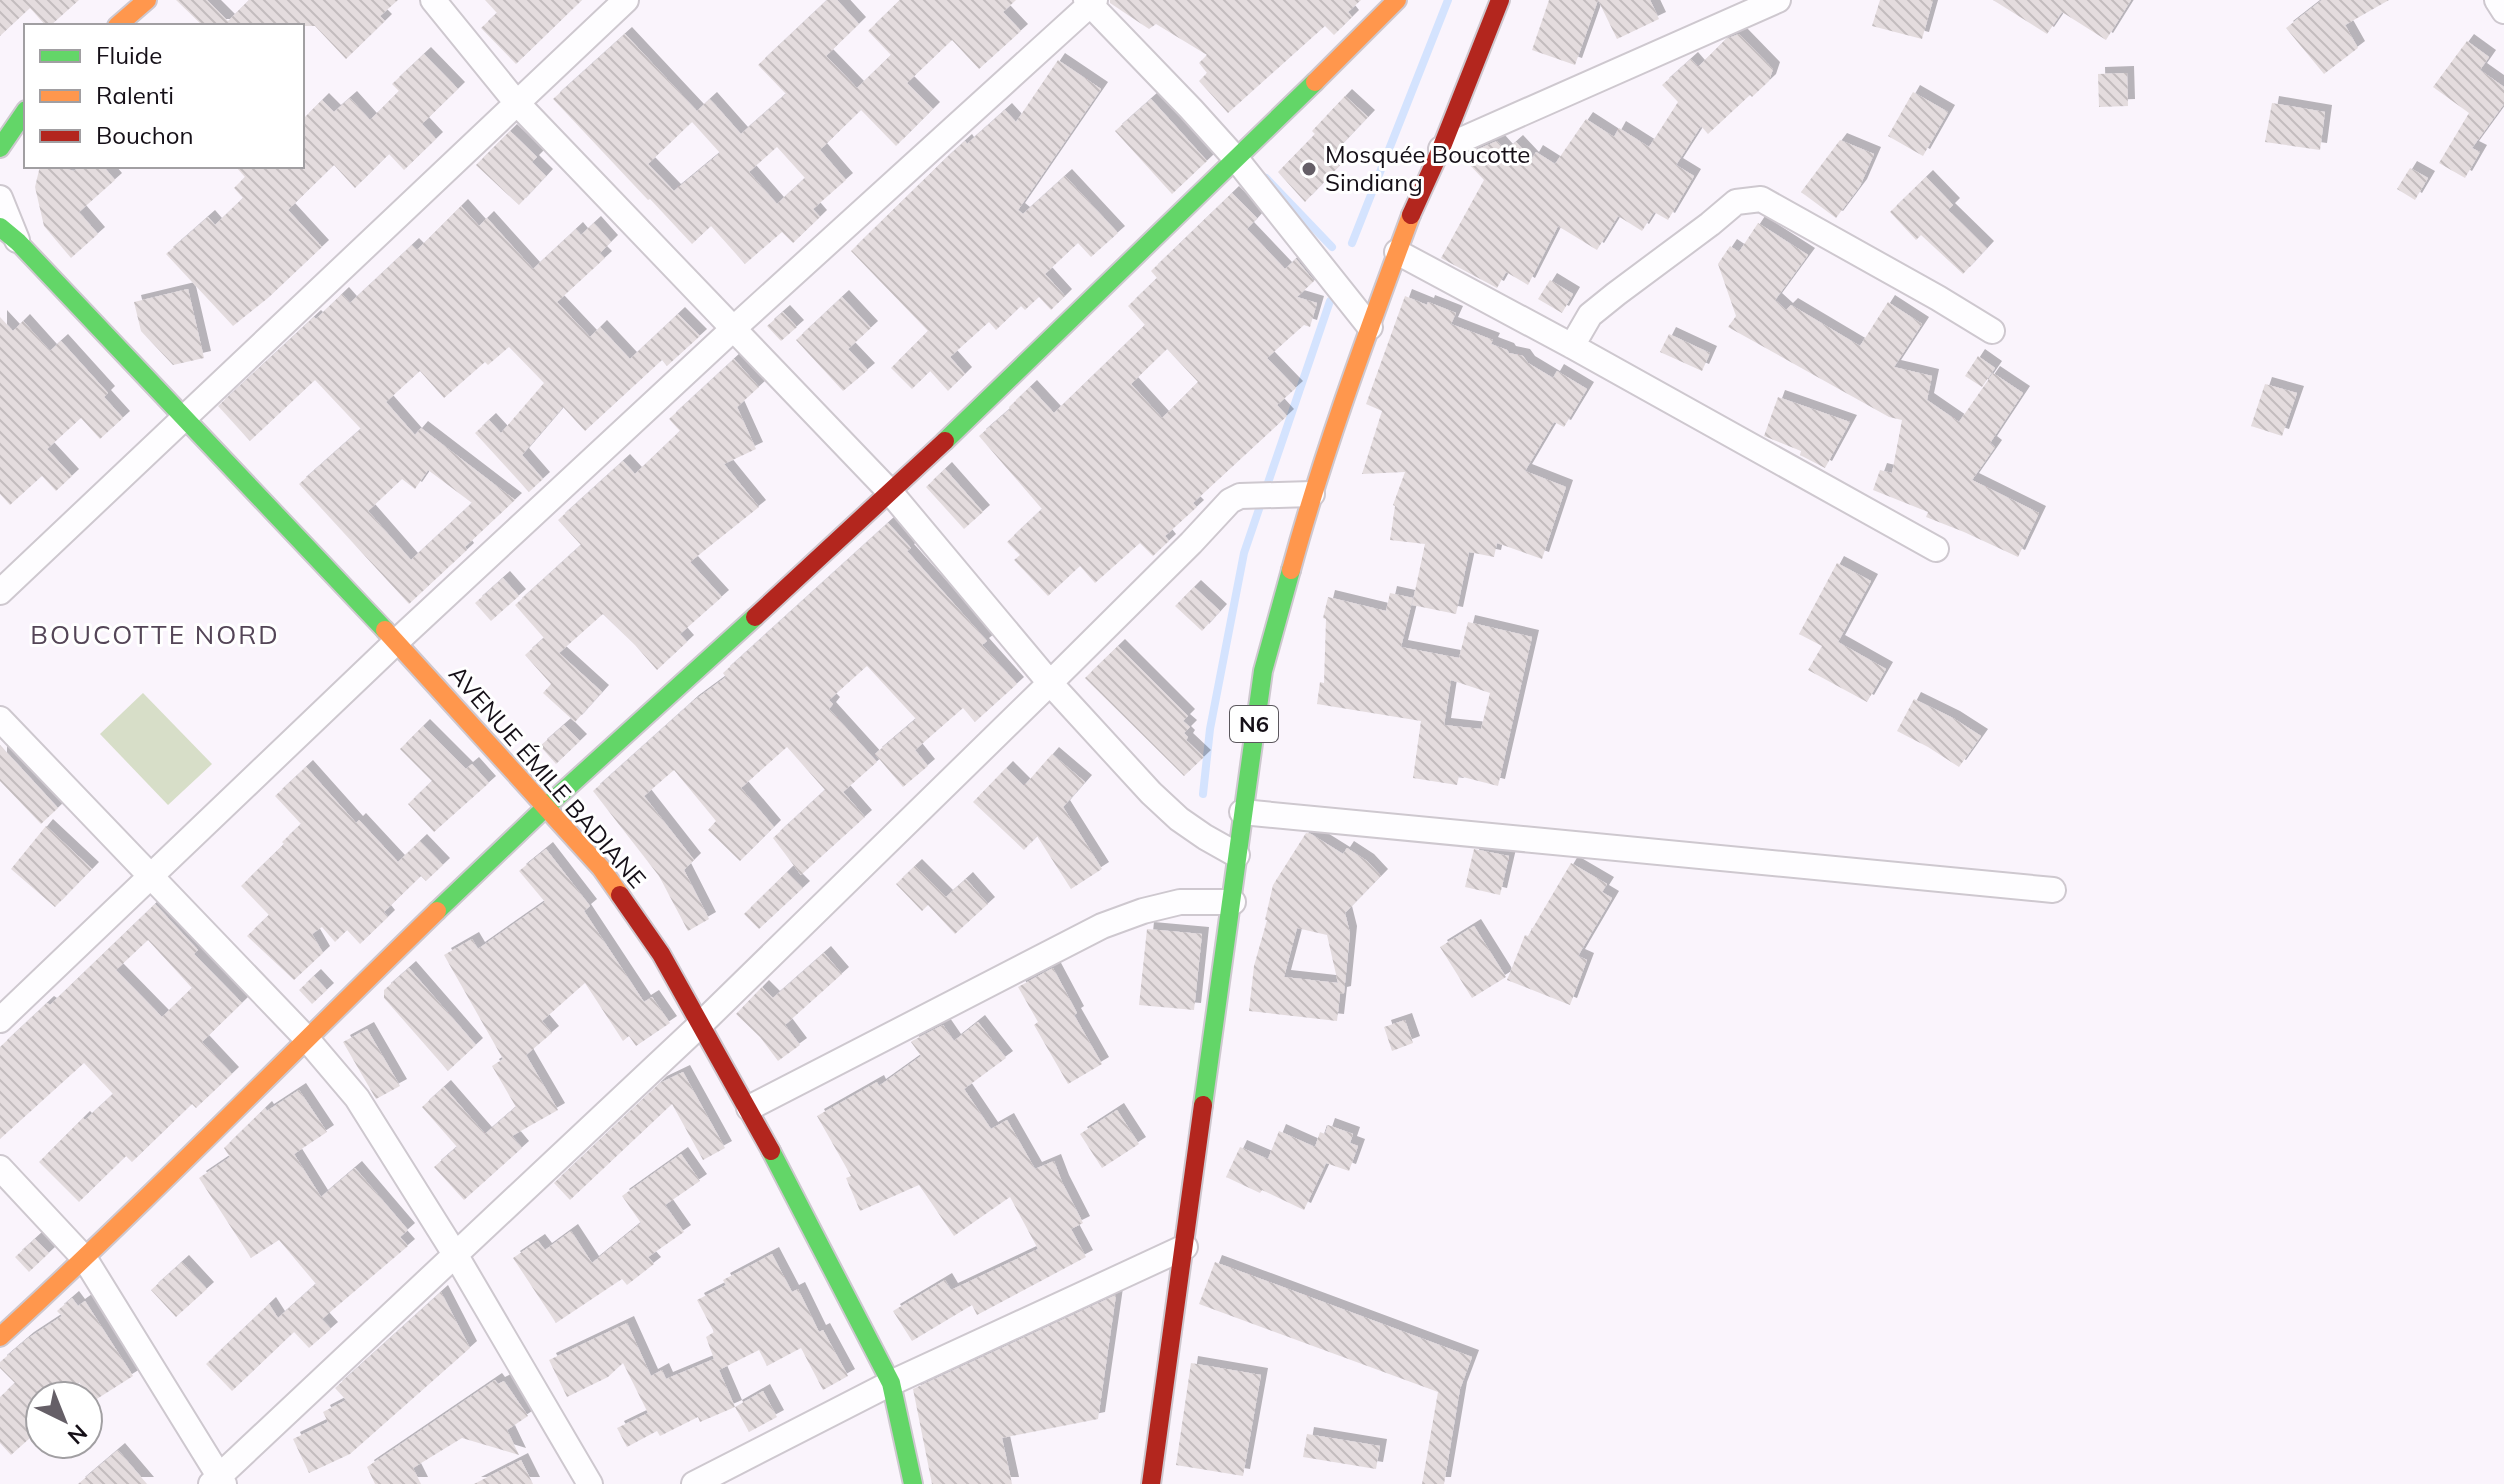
<svg xmlns="http://www.w3.org/2000/svg" width="2504" height="1484" font-family="Mulish,sans-serif">
	<defs>
		<pattern id="building-back-hatch" width="6" height="6" patternUnits="userSpaceOnUse" patternTransform="scale(2)"><rect width="6" height="6" fill="#e4dcde"/><path d="M-1 5l2 2M0 0l6 6M5-1l2 2" fill="none" stroke="#c3bcbe"/></pattern>
		<filter id="shadow"><feDropShadow dx="7" dy="-7" stdDeviation="0" flood-color="#0004"/></filter>
	</defs>
	<rect width="100%" height="100%" fill="#faf4fc"/>
	<path fill="#d7dec8" d="M143 693 212 764 168 805 100 734Z"/>
	<g fill="none" stroke-linecap="round" stroke-linejoin="round">
		<path stroke="#d4e3fe" stroke-width="8" d="M1266 178 1332 247
			M1352 243 1448 0
			M1203 794 1210 729 1244 553 1330 301"/>
	</g>
	<path fill="url(#building-back-hatch)" fill-rule="evenodd" filter="url(#shadow)" d="M0 0H79L50 26H46L30 8 0 36Z
		M176 0H207L228 21 249 0H398L380 16 385 21 346 59 315 26H203Z
		M485 0H582L516 64 481 28 497 13Z
		M827 0H837L859 24 826 56 857 88 891 55 868 31 900 0H1016L1003 12 1021 31 979 69 952 40 907 83 933 109 896 146 861 110 820 150 846 180 813 209 820 217 793 243 782 232 745 264 711 226 692 244 650 199 648 200 553 99 625 34 697 111 710 99 741 134 786 94 758 65ZM692 122 720 153 674 191 648 164ZM777 147 805 178 777 204 749 172Z
		M1110 0H1361L1348 12 1352 17 1334 35 1325 26 1228 113 1199 81 1207 73 1199 63 1207 55 1156 24 1149 29 1110 3Z
		M1549 0H1598L1575 65 1532 50Z
		M1598 0H1650L1659 19 1617 39Z
		M1880 0H1933L1922 39 1872 26Z
		M1993 0H2131L2106 40 2062 12 2047 34Z
		M2322 0H2389L2345 25 2358 48 2324 74 2286 28Z
		M1739 34 1773 69 1769 81 1752 97 1750 95 1708 134 1701 126 1676 165 1694 176 1668 220 1654 212 1642 231 1618 216 1597 250 1558 226 1528 285 1506 272 1497 288 1441 258 1484 180 1465 160 1476 150 1497 141 1506 151 1516 142 1532 159 1536 152 1555 164 1586 119 1614 137 1619 128 1649 147 1678 102 1662 85 1691 59 1698 67 1726 39Z
		M2467 41 2489 57 2480 70 2504 87V104L2472 148 2480 152 2465 178 2439 163 2469 113 2433 87Z
		M424 54 458 89 422 124 436 139 404 170 389 154 355 188 334 165 288 210 322 247 268 298 233 326 166 254 208 217 215 225 243 198 234 188 245 177 235 166H302V120L322 100 334 112 350 98 370 120 399 91 392 84Z
		M1058 60 1101 89 1018 210 1023 214 1065 176 1118 233 1091 257 1078 243 1045 274 1065 296 1051 310 1039 297 1025 310 1021 306 996 330 989 322 950 357 965 374 948 391 930 371 912 389 891 368 928 331 851 251 942 162 965 141 967 144 1005 110 1016 122Z
		M2127 73 2128 106 2099 107 2098 74Z
		M1913 92 1948 112 1923 156 1888 136Z
		M1345 96 1368 117 1330 157 1339 166 1305 202 1278 172 1315 134 1312 131Z
		M1151 99 1207 161 1172 194 1115 131Z
		M2272 103 2325 112 2320 150 2265 142Z
		M510 131 537 157 532 162 546 176 519 205 476 165Z
		M1840 140 1874 154 1860 186 1836 218 1801 192Z
		M40 166H56L74 171 80 166H103L115 180 79 212 98 234 71 258 44 226 35 187Z
		M2410 168 2428 178 2415 200 2397 189Z
		M1926 177 1953 205 1948 210 1987 248 1963 274 1921 235 1916 240 1890 212Z
		M1232 193 1257 218 1247 229 1285 269 1296 259 1314 281 1297 297 1317 303 1310 327 1304 325 1267 358 1296 388 1277 405 1287 416 1193 503 1197 507 1165 536 1169 541 1153 556 1140 543 1095 583 1080 566 1048 596 1014 560 1020 555 1007 542 1042 509 979 436 1010 409 1009 407 1030 387 1054 413 1145 325 1128 306 1157 278 1151 271ZM1167 349 1198 382 1162 418 1131 384Z
		M461 206 479 226 487 218 533 269 576 229 581 235 594 223 611 242 600 253 605 258 557 302 590 337 600 327 630 359 678 314 700 336 667 366 662 360 585 431 563 407 522 455 543 479 529 492 475 433 489 420 501 433 544 383 509 347 488 365 485 362 444 398 420 371 386 402 415 435 421 428 515 500 465 547 467 550 409 604 299 484 361 429 315 380 250 441 218 406 314 317 316 319 342 294 350 303 412 245 417 250ZM428 470 472 503 411 560 368 511 402 479 415 489Z
		M1758 223 1808 255 1775 300 1786 310 1791 305 1860 346 1888 302 1922 324 1894 367 1932 376 1927 400 1959 422 1993 373 2023 393 1990 443 1995 447 1972 480 2039 513 2018 557 1964 532 1926 517 1928 512 1873 490 1880 470 1892 473 1902 420 1889 417 1728 327 1736 316 1718 264 1730 246 1739 252Z
		M1550 280 1573 294 1562 313 1538 299Z
		M188 289 204 358 173 365 141 331 134 302Z
		M1405 296 1427 305 1428 302 1456 313 1451 324 1493 340 1491 344 1507 350 1509 353 1523 356 1528 363 1553 378 1557 371 1587 389 1564 427 1554 422 1525 471 1566 487 1542 559 1497 543 1494 557 1469 552 1456 614 1412 605 1425 544 1390 540 1395 506 1393 505 1405 472 1362 474 1382 411 1366 404Z
		M842 297 871 328 848 349 868 370 843 391 796 340Z
		M783 312 797 327 781 341 767 326Z
		M0 317 13 331 23 321 50 351 61 341 108 393 104 397 123 418 100 439 81 418 47 449 72 476 56 491 42 476 10 505 0 494Z
		M1669 334 1710 353 1702 371 1660 352Z
		M1978 356 1995 368 1982 387 1965 376Z
		M734 359 759 387 737 407 756 449 724 464 759 507 690 562 722 597 680 634 687 642 657 670 635 645 603 614 559 653 602 692 575 722 543 693 551 684 525 655 544 638 515 605 581 545 558 520 623 461 635 474 680 431 669 419Z
		M2265 384 2297 393 2282 436 2251 426Z
		M1778 397 1850 422 1825 468 1800 455 1801 451 1764 436Z
		M945 469 983 512 964 529 926 487Z
		M888 523 911 548 907 551 987 641 982 645 1017 684 975 722 963 708 915 750 928 766 903 787 875 754 916 719 867 666 829 700 833 704 829 709 877 762 843 792 865 817 801 875 773 838 825 790 787 747 741 788 774 827 740 861 708 830 716 821 674 770 644 796 694 860 684 870 709 919 688 931 659 876 593 791 692 702 726 677 723 673Z
		M1837 563 1871 581 1838 642 1886 669 1867 702 1808 670 1822 646 1799 634Z
		M503 578 519 596 491 621 475 603Z
		M1194 587 1220 611 1202 631 1175 606Z
		M1390 593 1413 598 1401 647 1459 658 1468 622 1532 637 1498 786 1459 776 1457 785 1413 778 1421 721 1317 704 1320 682 1324 683 1326 619 1323 618 1328 597 1386 611ZM1451 680 1490 693 1481 729 1444 725Z
		M1118 646 1188 716 1183 721 1190 727 1184 733 1188 737 1186 740 1204 757 1184 776 1085 678Z
		M1914 699 1953 718 1981 736 1959 767 1928 747 1897 731Z
		M564 725 580 741 556 764 540 746Z
		M423 726 466 769 472 764 489 783 434 832 408 804 432 781 400 749Z
		M0 745 58 808 41 824 0 781Z
		M1052 754 1085 782 1063 807 1102 869 1071 889 1037 836 1024 850 973 802 1006 768 1024 786Z
		M306 767 356 823 359 820 398 862 420 841 443 865 426 881 421 876 384 912 388 917 360 944 347 930 335 942 322 927 312 934 323 953 294 980 247 936 269 915 241 886 284 844 282 842 301 824 275 796Z
		M46 826 92 869 55 907 11 869Z
		M1306 833 1311 834 1343 854 1347 848 1367 861 1381 876 1345 913 1350 933 1344 993 1340 994 1337 1021 1249 1011 1254 966 1267 920H1265L1273 885ZM1297 928 1327 935 1338 983 1284 977Z
		M546 849 590 906 584 911 644 1002 652 997 670 1023 636 1046 629 1036 623 1041 585 983 542 1021 552 1033 526 1055 558 1110 512 1136 522 1148 464 1200 434 1167 457 1147 422 1107 444 1087 485 1134 516 1107 492 1066 503 1059 444 955 472 939 478 949 545 902 519 871Z
		M1474 849 1509 856 1500 895 1465 887Z
		M1571 863 1607 884 1602 892 1612 898 1578 956 1587 960 1570 1005 1507 980 1525 935 1528 936Z
		M915 866 946 897 966 879 988 904 955 934 928 905 922 911 896 884Z
		M787 872 803 888 759 929 744 914Z
		M155 904 198 950 194 954 242 1003 202 1042 232 1074 196 1108 192 1104 132 1162 126 1156 79 1202 39 1162 83 1118 85 1120 113 1094 84 1063 0 1139V1047L47 1003 50 1005ZM148 940 192 988 162 1017 116 970Z
		M1474 926 1506 977 1472 998 1440 947Z
		M1147 929 1202 934 1194 1010 1139 1005Z
		M824 953 842 974 785 1025 800 1045 778 1061 760 1037 736 1014 762 987 773 998Z
		M409 968 476 1045 448 1071 384 998V990Z
		M1053 968 1077 1013 1074 1015 1102 1064 1068 1084 1034 1025 1038 1022 1018 987Z
		M314 976 327 990 312 1004 299 990Z
		M1405 1020 1413 1043 1392 1051 1384 1027Z
		M978 1022 1006 1058 964 1089 991 1129 1007 1120 1035 1169 1054 1161 1062 1182 1083 1223 1071 1229 1086 1257 977 1315 972 1305 912 1341 893 1311 945 1280 951 1290 1038 1249 1010 1197 954 1236 919 1185 860 1211 846 1178 851 1176 817 1116 877 1082 879 1086 921 1056 911 1042 912 1041 943 1025 954 1041Z
		M367 1029 400 1086 376 1099 343 1042Z
		M683 1072 725 1148 703 1160 672 1104 570 1200 554 1183 660 1083Z
		M299 1090 327 1132 294 1154 321 1197 355 1168 408 1230 400 1237 408 1246 322 1319 331 1329 309 1348 294 1332 232 1391 206 1364 269 1304 278 1318 316 1284 279 1240 251 1258 199 1178 230 1157 224 1148 265 1108 267 1111Z
		M1117 1110 1139 1144 1102 1168 1080 1134Z
		M1328 1125 1353 1134 1350 1143 1358 1146 1349 1171 1326 1163 1304 1210 1262 1190 1260 1193 1226 1177 1240 1147 1268 1159 1279 1131 1315 1147 1320 1132 1325 1134Z
		M681 1154 700 1181 665 1205 684 1232 648 1257 654 1264 627 1285 622 1279 556 1323 513 1258 538 1241 545 1250 571 1231 592 1263 641 1223 622 1196Z
		M35 1239 49 1253 29 1272 15 1257Z
		M772 1254 792 1292 798 1289 819 1332 823 1330 848 1376 823 1390 801 1348 767 1366 759 1350 719 1370 735 1407 700 1422 698 1417 660 1436 657 1431 627 1447 617 1428 648 1413 623 1363 608 1377 567 1397 549 1360 627 1323 651 1376 662 1370 666 1379 714 1359 706 1337 714 1332 697 1300 726 1285 723 1280Z
		M182 1262 207 1289 176 1317 151 1290Z
		M1215 1262 1472 1357 1460 1389 1444 1484H1422L1438 1392 1199 1304Z
		M441 1292 470 1348 350 1454 309 1473 293 1439 328 1422 323 1412 346 1400 335 1388Z
		M1116 1295 1098 1419 1002 1438 1012 1484H932L913 1389Z
		M72 1298 78 1306 85 1301 133 1376 92 1402 79 1382 66 1396H40V1429L11 1455 0 1443V1397L15 1383 0 1368V1362L27 1339 62 1316 57 1311Z
		M1191 1363 1261 1375 1243 1476 1176 1465Z
		M495 1380 498 1384 504 1381 528 1416 507 1430 519 1455 462 1438 413 1468 421 1484H375L367 1467Z
		M763 1391 777 1417 749 1432 735 1407Z
		M1307 1434 1380 1446 1376 1469 1303 1457Z
		M118 1450 147 1484H78Z
		M521 1460 533 1484H474Z"/>
	<g fill="none" stroke-linecap="round" stroke-linejoin="round">
		<g stroke="#cec8cf" stroke-width="28">
			<path id="street" d="M433 0 516 102 891 493 1050 683 1151 793 1179 819 1205 837 1237 855
				M1086 0 1191 109 1237 160 1370 327
				M2497 0 2504 11
				M1441 149 1778 0
				M0 198 17 240
				M1397 252 1572 346 1936 549
				M1572 346 1590 315 1616 294 1710 224 1736 202 1761 199 1938 298 1992 331
				M0 592 626 0
				M0 719 306 1038 357 1098 455 1254 590 1484
				M1242 812 2053 890
				M0 1020 396 642 733 329 1095 0
				M749 1108 1102 926 1143 911 1180 902H1233
				M0 1168 85 1259 224 1484
				M211 1484 701 1024 1050 683 1191 543 1230 501 1240 496 1312 494
				M694 1484 891 1383 1185 1247"/>
		</g>
		<g stroke="#cec8cf" stroke-width="22">
			<path id="fast" d="M0 148 26 110
				M0 227 18 242 385 630
				M945 441 1315 82
				M437 911 547 806 755 617
				M1203 1105 1263 671 1291 570
				M771 1151 891 1383 913 1484"/>
		</g>
		<g stroke="#cec8cf" stroke-width="22">
			<path id="slow" d="M117 26 147 0
				M1315 82 1397 0
				M1291 570C1324 449 1368 332 1411 215
				M385 630 601 868 620 895
				M0 1337C150 1199 291 1053 437 911"/>
		</g>
		<g stroke="#cec8cf" stroke-width="22">
			<path id="jam" d="M1411 215 1441 149 1500 0
				M755 617 945 441
				M620 895 661 954 771 1151
				M1151 1484 1203 1105"/>
		</g>
		<use href="#street" stroke="#fefdff" stroke-width="24"/>
		<use href="#fast" stroke="#63d668" stroke-width="18"/>
		<use href="#slow" stroke="#ff974d" stroke-width="18"/>
		<use href="#jam" stroke="#b3261e" stroke-width="18"/>
	</g>
	<circle fill="#655f67" stroke="#fff" stroke-width="3" cx="1309" cy="169" r="8"/>
	<g text-anchor="middle" stroke-width="6" stroke-linejoin="round" paint-order="stroke">
		<rect fill="#fff" stroke="#5b575d" stroke-width="2" x="1230" y="706" width="48" height="36" rx="6"/>
		<g font-size="22" font-weight="bold" fill="#150f17">
			<text x="1254" y="732">N6</text>
		</g>
		<g font-size="24" fill="#150f17" stroke="#fff" text-anchor="start">
			<text x="1325" y="163">Mosquée Boucotte<tspan x="1325" dy="28">Sindiang</tspan></text>
		</g>
		<g font-size="24" fill="#150f17" stroke="#fff">
			<text transform="translate(547 777) rotate(49)" y="8">AVENUE ÉMILE BADIANE</text>
		</g>
		<g font-size="26" letter-spacing="2" fill="#544557" stroke="#fff">
			<text x="155" y="644">BOUCOTTE NORD</text>
		</g>
	</g>
	<rect x="24" y="24" width="280" height="144" fill="#ffffff" stroke="#a19fa2" stroke-width="2"/>
	<rect x="40" y="50" width="40" height="12" fill="#63d668" stroke="#a19fa2" stroke-width="2"/>
	<text x="96" y="64" font-size="24" fill="#150f17">Fluide</text>
	<rect x="40" y="90" width="40" height="12" fill="#ff974d" stroke="#a19fa2" stroke-width="2"/>
	<text x="96" y="104" font-size="24" fill="#150f17">Ralenti</text>
	<rect x="40" y="130" width="40" height="12" fill="#b3261e" stroke="#a19fa2" stroke-width="2"/>
	<text x="96" y="144" font-size="24" fill="#150f17">Bouchon</text>
	<g transform="translate(64 1420) rotate(137)"><circle r="38" fill="#ffffff" stroke="#a19fa2" stroke-width="2"/>
	<path d="M0-6L14 30L0 20L-14 30Z" fill="#655f67"/>
	<text y="-12" font-size="22" font-weight="bold" text-anchor="middle" fill="#150f17">N</text>
	</g>
</svg>
